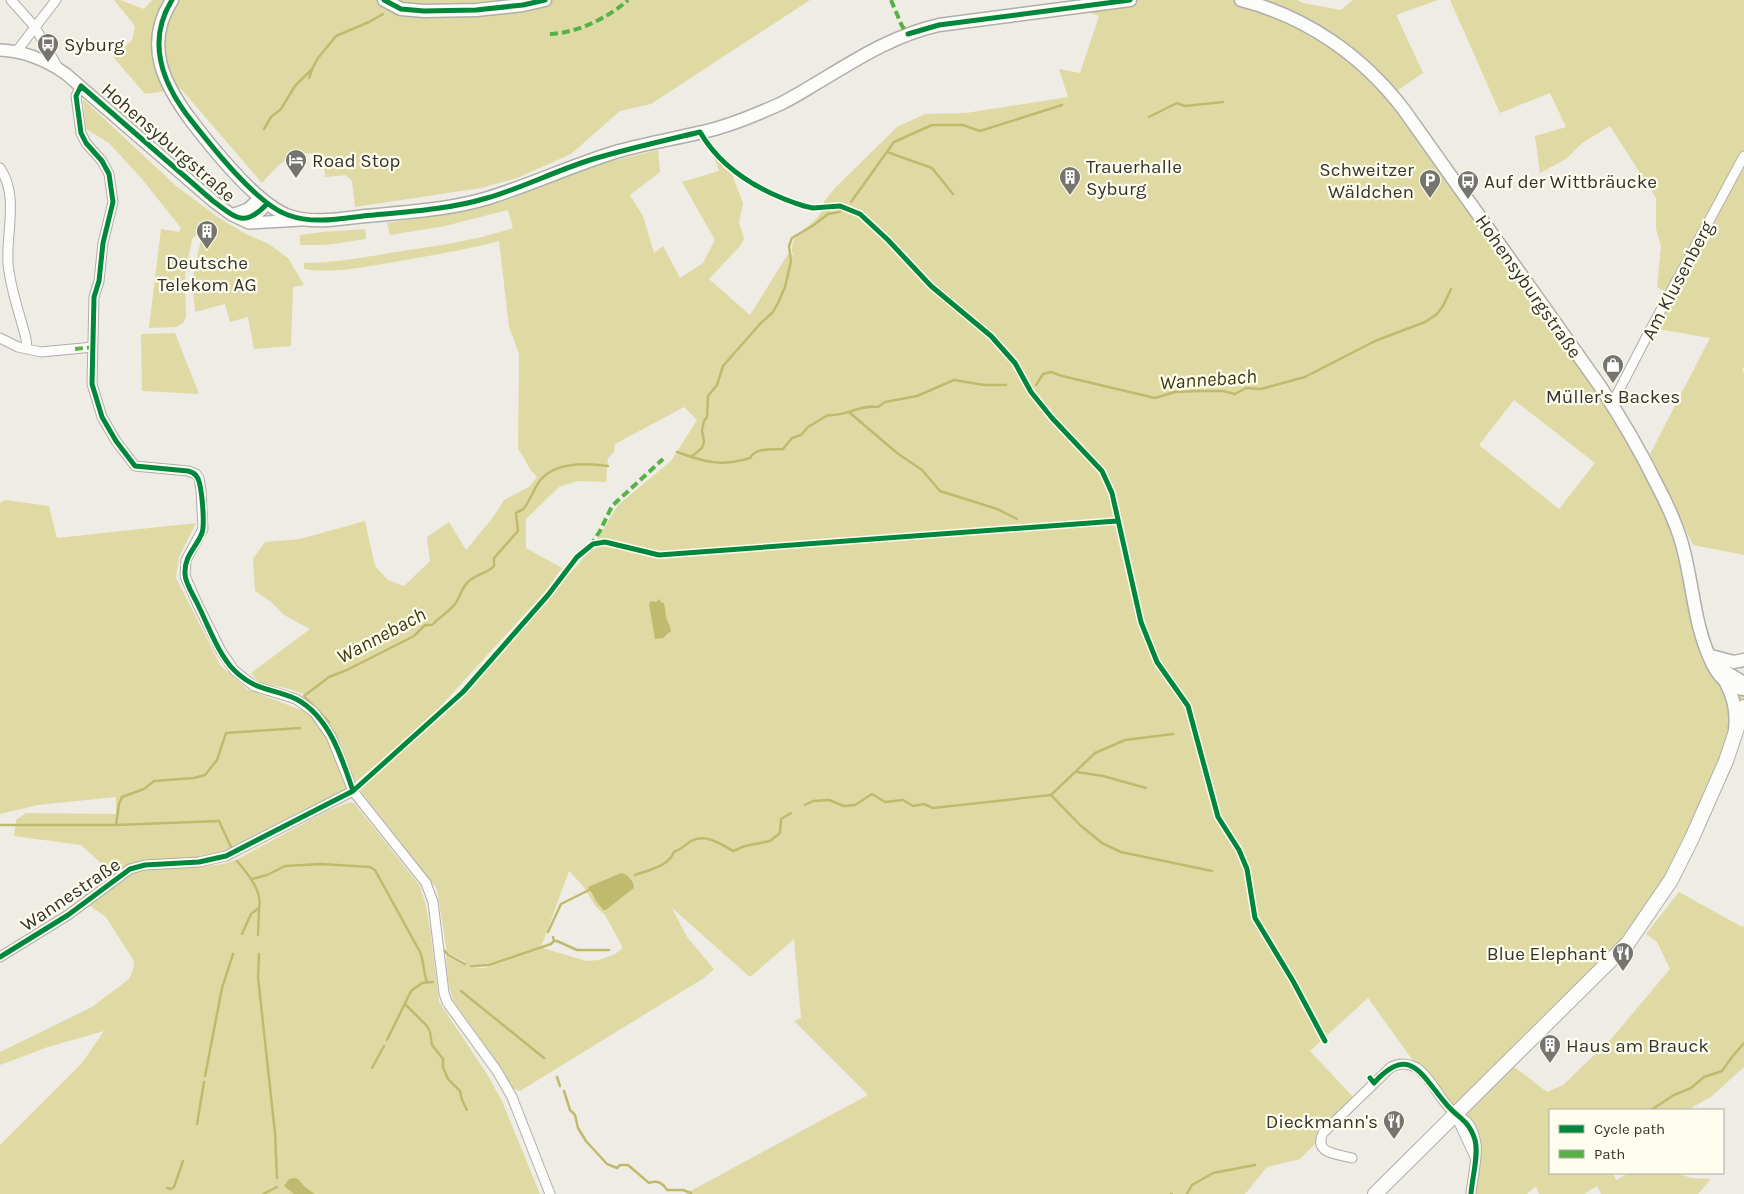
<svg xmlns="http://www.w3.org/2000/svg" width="1744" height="1194" font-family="Karla,sans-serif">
	<rect width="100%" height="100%" fill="#eeece4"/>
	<path fill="#dfdaa4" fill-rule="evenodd" d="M114 0H120L144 9 152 0H810L651 104 620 111 571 154 517 178 481 188 355 207 352 181 346 175 325 177 323 155C292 148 281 162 262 183L181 89 145 94 114 58 132 40 135 26Z
		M1130 0H1297L1303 3 1341 10 1353 0H1438L1396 15 1423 73 1392 94 1600 386 1669 508 1703 641 1744 683V707L1692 838 1628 943 1508 1062 1547 1092 1563 1085 1612 1038 1670 969 1657 942 1646 934 1679 892 1742 927 1744 925V1067L1712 1096 1688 1110H1550V1173H1613L1616 1180 1629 1173H1676L1691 1178 1711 1179 1698 1194H1601L1597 1186 1584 1194H1539L1536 1186 1527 1194H1471L1475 1157 1439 1097 1368 998 1310 1051 1353 1097 1315 1144 1300 1159 1267 1167 1245 1194H685L868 1095 794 1021 801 1018 794 939 750 977 672 908 687 937 714 969 704 978 520 1091 513 1089 502 1069 453 1000 448 982 446 956 465 965 466 962 447 953 437 889 360 790 370 777 443 713 591 550 618 505 671 461 697 420 684 407 615 444 614 452 608 458 606 482 577 481 559 487 526 519V548L562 568 545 592 439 708 400 744 341 794 214 858 135 863 113 874 81 845 14 836 16 820 26 813 116 814V797L38 805 0 814V503L5 500 49 506 57 538 196 523 179 557 176 578 221 666 247 689 301 710 308 696 293 690 258 682 251 673 310 629 284 615 270 601 255 591 253 559 265 542 300 539 365 521 375 566 388 580 404 586 430 561 427 537 449 522 466 550 494 516 504 500 529 487 537 477C528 469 525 458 518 449L519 354 509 327 499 241C466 250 433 255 400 261 369 266 336 274 304 269V263C335 263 365 257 396 252 435 246 475 241 513 228L508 210 445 226 390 235 387 223 457 212 513 198 591 166 658 150 660 172 630 195 643 216 654 253 663 246 680 278 703 263 715 240 682 182 719 171 714 157 732 174 743 203 739 223 744 239 741 245 709 279 750 315 788 254 794 255 792 252C792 249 792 243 794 240 802 227 824 220 823 203L835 188 897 127 925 114 966 113 1068 97 1059 69 1080 73 1099 16 1075 7ZM1514 400 1595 463 1559 509 1479 445ZM569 871 583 886 596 907 605 915 622 946V949L615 954 599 960 586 961 543 948 485 968 470 967 471 964 485 965 540 947 543 942ZM635 885 634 888 606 910 602 908 590 892Z
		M1450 0H1744V367L1742 370 1744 372V555L1693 545 1650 454 1710 338 1652 328 1670 295 1657 287 1661 246 1656 229V198L1610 126 1582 143 1566 159 1540 173 1535 136 1566 127 1550 93 1500 113Z
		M83 99 175 185 219 218 246 234 269 244 288 258 304 285 293 287 291 346 254 349 248 317 230 322 225 304 195 312 192 281 202 235 195 236 192 239 185 276 186 317 183 323 176 327 149 328 161 229 179 232 181 228 142 179 109 143 86 129Z
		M365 229 366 239 326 245H300V235L322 232Z
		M175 333 199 394 142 391 141 334Z
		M350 802 355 804 420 886 426 906 430 928 439 1002 487 1074 502 1101 540 1194H0V1145L82 1063 104 1031 48 1047 0 1065V1052L92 1007 129 979 133 970 134 961 106 917 90 906C108 889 124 874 148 868L206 866 223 864 238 859 325 812Z"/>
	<path fill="#c0ba6e" d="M659 599 662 603 663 602C666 608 665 614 667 620 669 625 671 627 671 632L668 633 663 638 655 639 649 604 651 601 656 602Z
		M621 873C627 873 635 883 634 888L606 910H603L596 901 588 887Z
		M294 1178 298 1179 305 1187 315 1194H294L284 1186 289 1179Z"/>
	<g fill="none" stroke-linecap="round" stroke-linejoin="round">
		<path stroke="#c0ba6e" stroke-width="2.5" d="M309 78 312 70
			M1149 117 1177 103 1185 106 1223 102
			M264 129 271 117 281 109 295 86 312 69 318 58 336 36 369 22 383 14
			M887 152 932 168 953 194
			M851 202 894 142 932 125H963L980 131 1062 105
			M1036 385 1043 374 1051 372 1062 376 1155 398 1175 392 1200 391H1223L1235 394 1246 388 1261 389 1305 377 1375 341 1425 322 1437 314 1443 306 1451 289
			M849 412 897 453 922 470 940 491 997 509 1017 519
			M677 452C705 462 721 467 750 458 756 447 772 450 783 449L792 438 801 435 808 427 828 415C844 417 862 404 878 407L885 402 917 396 954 380 984 385H1006
			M691 457 702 448 704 442 702 430 704 421 707 417 708 396 717 385 723 366 760 324 773 312 778 303 785 287 791 261 789 246 792 238 814 225 828 214 839 212 843 209
			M329 722 304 696 329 677 347 670 414 636 425 625H432C439 617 449 612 455 604 460 597 462 588 467 583 475 574 487 574 494 566V558L518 531 516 513C518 511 521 511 523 509 527 507 535 487 539 482 553 462 586 463 608 466
			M1077 772 1103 776 1146 788
			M1051 795 1080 825 1102 843 1121 852 1212 871
			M1051 795 1095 753 1125 740 1173 734
			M805 805 813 801 829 800 844 806 855 805 872 794 885 802 903 800 913 806 924 804 933 808 1051 795
			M0 825H116L119 804 122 797 144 789 154 781 194 778 205 775 217 760 226 733 300 728
			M116 825 219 821 231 847
			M237 861C247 873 263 891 259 908L251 914 242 934
			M635 875C648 870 668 867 674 852 682 849 685 845 691 841 705 833 721 844 733 851L745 846 770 841 780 833 781 819 791 813
			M252 879 267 875 285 866 321 864 370 867 375 870 420 952C424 961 423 972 427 982
			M548 932 561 904 589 890
			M258 935 259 909
			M554 941H557L577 950H609
			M445 951 448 955 465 964
			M259 954 258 977 275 1133 277 1178
			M471 966 489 965 551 944 554 941 553 937
			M461 991 544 1058
			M405 1004 427 1026 430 1032 432 1045 443 1059V1067L448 1079 460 1091 462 1100 467 1110
			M387 1040 411 991 422 983 433 982
			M372 1068 384 1046
			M205 1076 222 988 233 954
			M557 1077 560 1086
			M564 1091 570 1110 575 1115 578 1128 586 1141 607 1164 617 1168 620 1165H628L649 1183C657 1180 663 1183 667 1190H683L691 1193
			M1651 1110 1674 1095 1691 1088 1704 1077 1722 1071 1732 1057 1744 1043
			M197 1124 204 1082
			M167 1188 171 1189 174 1187 183 1161
			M263 1194 277 1187
			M1171 1194H1172
			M1187 1194 1192 1185 1213 1173 1255 1165"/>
		<g stroke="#afaea9" stroke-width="11">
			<path id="minor" d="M11 0 35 27 58 68
				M16 52 56 0
				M81 86 76 96 81 133 86 143 102 161 109 174 113 202 103 243 99 281 94 297 92 384 102 417 116 441 135 466 188 471 196 474 199 478 201 490 203 529 186 560 185 576 198 605 221 651 234 670 254 686 296 699 314 712 331 736 353 791 426 883 433 902 444 993 447 1002 497 1071 512 1097 550 1194
				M0 168C19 196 6 232 8 263 10 289 20 314 26 339L27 349
				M0 338 18 347 41 352 93 347
				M1612 404 1647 336 1744 156
				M0 957 68 915 130 869 145 865 199 862 226 856 353 791
				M1455 1114 1475 1157
				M1352 1158C1338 1154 1313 1154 1323 1133L1391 1067C1399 1063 1409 1063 1417 1068 1432 1079 1440 1100 1454 1113 1458 1117 1463 1118 1467 1122 1472 1128 1475 1137 1476 1144 1478 1157 1472 1180 1471 1194"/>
		</g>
		<g stroke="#afaea9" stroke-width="14">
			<path id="tertiary" d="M0 50C25 51 46 60 66 74L213 201 232 215 249 223 301 220
				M232 215 248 209 260 198
				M241 219 257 214 267 204"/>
		</g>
		<g stroke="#afaea9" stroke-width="15">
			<path id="secondary" d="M172 0C143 45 164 85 193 123 213 149 258 205 289 216 313 224 340 219 365 216 405 212 449 210 488 198 533 184 575 164 619 151 652 142 685 137 718 128 739 122 760 113 780 104 795 97 808 88 822 80 860 57 895 35 939 25L1130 0
				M384 0 401 9 424 11 476 10 523 5 545 0
				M1241 0C1307 17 1363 56 1404 110L1600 386C1621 418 1640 450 1657 485 1667 504 1676 523 1682 544 1694 587 1693 624 1713 665 1720 678 1729 688 1744 689
				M1711 656 1734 662 1744 660
				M1716 662 1726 672 1744 683
				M1726 683C1734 698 1737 713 1735 729"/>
		</g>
		<g stroke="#afaea9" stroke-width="16">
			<path id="primary" d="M1375 1194 1628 943 1671 880 1692 838 1726 761 1744 707"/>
		</g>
		<use href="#minor" stroke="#fcfcfb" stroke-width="9"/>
		<use href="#tertiary" stroke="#fcfcfb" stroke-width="11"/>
		<use href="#secondary" stroke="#fcfcfb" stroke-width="12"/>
		<use href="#primary" stroke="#fcfcfb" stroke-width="14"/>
		<path stroke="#56b246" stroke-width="4" stroke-dasharray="8 4" stroke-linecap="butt" d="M891 0 902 26 908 34
			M550 34C577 33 608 18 628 0
			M75 349 93 347
			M590 546 600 531 612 506 663 459"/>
		<g stroke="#fefdee" stroke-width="8">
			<path id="cycleway" d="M172 0C147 40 161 80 187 115 209 143 256 204 288 215 312 224 339 219 363 216 404 212 447 210 487 198 522 188 555 171 590 160 626 149 663 141 700 132 722 170 763 193 804 206L813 208 840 206 860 214 888 240 931 286 991 336 1015 363 1031 392 1052 418 1102 471 1112 493 1141 622 1157 662 1188 706 1218 817 1239 850 1247 869 1255 918 1293 981 1325 1041
				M384 0 401 9 424 11 476 10 523 5 545 0
				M908 34 939 25 1130 0
				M267 204C244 228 236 218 213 201L81 86 76 96 81 133 86 143 102 161 109 174 113 202 103 243 99 281 94 297 92 384 102 417 116 441 135 466 188 471C192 472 195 473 197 477 202 484 205 524 202 533 196 548 184 556 185 574 185 583 194 596 198 605 208 625 219 656 235 671 257 692 273 688 296 699 329 716 342 758 353 791
				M0 957 68 915 130 869 145 865 199 862 226 856 353 791 463 692 548 595 577 557 593 544 605 542 659 555 1117 521
				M1370 1078 1374 1083C1411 1042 1422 1077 1447 1105 1459 1119 1469 1120 1475 1140 1479 1155 1472 1178 1471 1194"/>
		</g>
		<use href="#cycleway" stroke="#00873e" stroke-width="5"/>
	</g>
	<defs>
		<g id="bus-pin" transform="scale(1.125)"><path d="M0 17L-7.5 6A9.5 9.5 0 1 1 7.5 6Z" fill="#75746e" stroke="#fefdee"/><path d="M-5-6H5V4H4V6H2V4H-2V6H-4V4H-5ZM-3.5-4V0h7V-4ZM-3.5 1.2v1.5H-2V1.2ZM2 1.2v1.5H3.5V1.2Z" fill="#fff"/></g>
		<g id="hotel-pin" transform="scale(1.125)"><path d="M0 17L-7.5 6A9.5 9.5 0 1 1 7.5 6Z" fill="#75746e" stroke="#fefdee"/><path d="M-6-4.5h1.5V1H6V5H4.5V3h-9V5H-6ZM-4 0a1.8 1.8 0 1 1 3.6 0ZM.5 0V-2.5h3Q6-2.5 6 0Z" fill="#fff"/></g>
		<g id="building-pin" transform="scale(1.125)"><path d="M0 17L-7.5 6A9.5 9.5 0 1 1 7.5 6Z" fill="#75746e" stroke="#fefdee"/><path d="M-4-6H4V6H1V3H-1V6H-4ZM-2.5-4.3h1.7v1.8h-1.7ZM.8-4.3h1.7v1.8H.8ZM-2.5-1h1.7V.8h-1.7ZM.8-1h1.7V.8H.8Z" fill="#fff"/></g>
		<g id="parking-pin" transform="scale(1.125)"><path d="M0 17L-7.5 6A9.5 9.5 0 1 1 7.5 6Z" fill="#75746e" stroke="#fefdee"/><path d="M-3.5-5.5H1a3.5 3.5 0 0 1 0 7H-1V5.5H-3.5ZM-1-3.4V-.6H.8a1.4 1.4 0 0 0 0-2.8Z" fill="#fff"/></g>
		<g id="shop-pin" transform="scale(1.125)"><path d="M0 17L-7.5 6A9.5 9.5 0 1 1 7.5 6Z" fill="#75746e" stroke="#fefdee"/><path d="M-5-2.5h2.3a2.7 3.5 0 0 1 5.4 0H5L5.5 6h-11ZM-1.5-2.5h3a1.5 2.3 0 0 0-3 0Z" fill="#fff"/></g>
		<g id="restaurant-pin" transform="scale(1.125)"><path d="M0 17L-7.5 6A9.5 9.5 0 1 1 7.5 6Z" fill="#75746e" stroke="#fefdee"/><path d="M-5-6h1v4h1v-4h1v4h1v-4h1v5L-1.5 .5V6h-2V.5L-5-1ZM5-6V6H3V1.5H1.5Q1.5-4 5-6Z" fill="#fff"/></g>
	</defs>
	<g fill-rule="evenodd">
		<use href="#bus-pin" x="48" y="44"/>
		<use href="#hotel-pin" x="296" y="160"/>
		<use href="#building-pin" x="1070" y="177"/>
		<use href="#parking-pin" x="1430" y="180"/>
		<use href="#bus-pin" x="1468" y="181"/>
		<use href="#building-pin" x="207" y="231"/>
		<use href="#shop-pin" x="1613" y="365"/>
		<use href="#restaurant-pin" x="1623" y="953"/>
		<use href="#building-pin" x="1550" y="1045"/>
		<use href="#restaurant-pin" x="1394" y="1121"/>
	</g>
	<g text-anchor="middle" stroke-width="4.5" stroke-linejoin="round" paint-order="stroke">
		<g font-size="19" fill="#34342e" stroke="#fefdee" text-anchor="start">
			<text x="64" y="51">Syburg</text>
			<text x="312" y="167">Road Stop</text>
			<text x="1086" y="173">Trauerhalle<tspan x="1086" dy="22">Syburg</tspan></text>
			<text x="1414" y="176" text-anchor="end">Schweitzer<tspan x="1414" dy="22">Wäldchen</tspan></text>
			<text x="1484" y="188">Auf der Wittbräucke</text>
			<text x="207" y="269" text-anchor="middle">Deutsche<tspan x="207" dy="22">Telekom AG</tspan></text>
			<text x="1613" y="403" text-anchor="middle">Müller's Backes</text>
			<text x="1607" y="960" text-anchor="end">Blue Elephant</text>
			<text x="1566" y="1052">Haus am Brauck</text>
			<text x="1378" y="1128" text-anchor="end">Dieckmann's</text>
		</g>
		<g font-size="19" fill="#34342e" stroke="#fefdee">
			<text transform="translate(169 142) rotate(41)" y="7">Hohensyburgstraße</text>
			<text transform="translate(1677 280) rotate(-62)" y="7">Am Klusenberg</text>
			<text transform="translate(1529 286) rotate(55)" y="7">Hohensyburgstraße</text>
			<text transform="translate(70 894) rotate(-34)" y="7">Wannestraße</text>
		</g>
		<g font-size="20" font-style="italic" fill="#3e3a0e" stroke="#fefdee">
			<text transform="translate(1208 379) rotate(-4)" y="7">Wannebach</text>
			<text transform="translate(381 635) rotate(-28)" y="7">Wannebach</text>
		</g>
	</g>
	<rect x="1549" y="1109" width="175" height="65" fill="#fefdee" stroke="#adada1"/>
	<rect x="1559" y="1125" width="25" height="8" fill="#00873e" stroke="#adada1"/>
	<text x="1594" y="1134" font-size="15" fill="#34342e">Cycle path</text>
	<rect x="1559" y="1150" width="25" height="8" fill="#56b246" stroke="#adada1"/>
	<text x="1594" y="1159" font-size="15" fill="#34342e">Path</text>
</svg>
